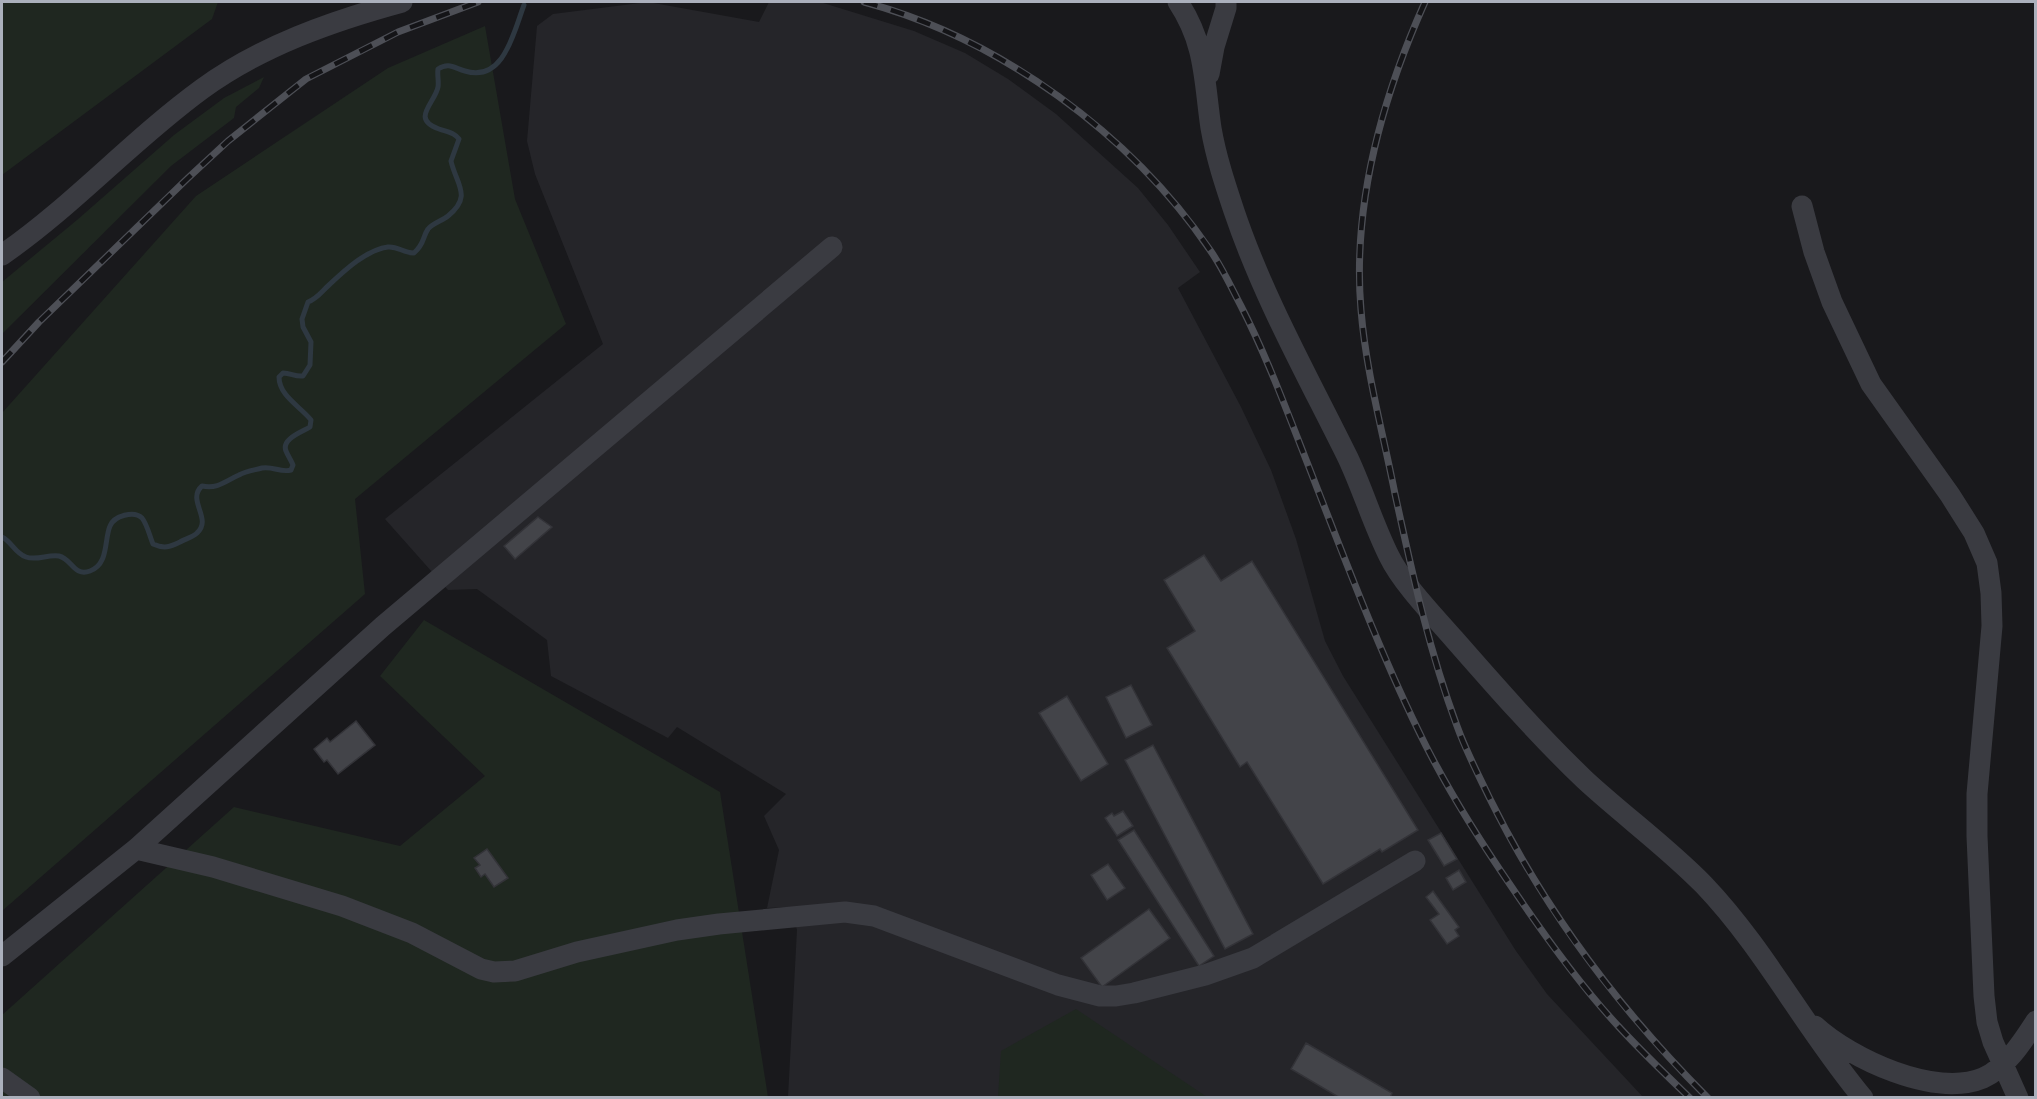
<svg xmlns="http://www.w3.org/2000/svg" width="2037" height="1099" font-family="Helvetica,sans-serif">
	<rect width="100%" height="100%" fill="#19191c"/>
	<path fill="#252529" d="M648 2 759 22 769 2H820L914 31 965 53 1008 79 1056 114 1138 188 1168 225 1200 272 1178 288 1241 407 1271 470 1296 539 1325 641 1343 676 1516 951 1547 994 1643 1097H788L797 930 791 907 767 908 779 850 764 816 786 794 677 727 668 738 551 676 547 640 477 589 448 590 385 519 603 344 535 174 527 141 537 26 553 14Z"/>
	<path fill="#1f2720" d="M2 2H218L212 19 2 175Z
		M485 26 515 199 566 324 355 499 365 594 2 911V413L196 196 388 68Z
		M264 77 259 88 236 107 234 118 171 166 2 334V282L77 220 174 135 224 98Z
		M424 620 720 792 768 1097H2V1015L234 807 400 846 485 776 380 676Z
		M1076 1009 1207 1097H998L1001 1051Z"/>
	<g fill="none" stroke-linecap="round" stroke-linejoin="round">
		<path stroke="#2e3841" stroke-width="5" d="M2 537C12 542 15 553 26 557 37 561 48 554 59 556 72 559 74 577 90 571 109 564 104 540 110 526 114 516 134 510 142 518 147 524 150 537 153 544 164 549 170 547 180 542 185 539 193 537 197 533 213 519 186 500 202 486 219 489 225 481 239 475 246 471 255 470 262 468 273 466 281 473 291 470L293 465C291 460 288 456 286 451 281 439 302 432 310 427L311 420C301 407 279 396 279 377L283 373C291 373 295 377 303 376L310 365 311 342 303 327 302 319 308 302C318 298 322 291 329 285 344 271 366 250 388 247 398 246 403 253 414 253 425 243 422 238 428 229 433 223 442 221 448 216 473 196 456 184 451 161L459 139C454 132 447 132 439 129 410 119 435 103 438 87 439 81 437 75 438 69 449 62 454 68 465 71 504 83 514 31 524 5"/>
	</g>
	<path fill="#434449" stroke="#333338" stroke-width="1.5" d="M538 517 552 527 515 559 504 546Z
		M1204 555 1221 581 1252 561 1418 830 1382 852 1380 849 1323 884 1247 762 1240 767 1167 648 1195 631 1164 580Z
		M1131 685 1152 725 1126 738 1106 697Z
		M1067 696 1108 764 1081 781 1039 713Z
		M356 721 375 745 338 774 327 760 324 762 314 749 327 738 330 742Z
		M1153 745 1253 934 1225 949 1125 760Z
		M1123 811 1133 826 1117 836 1105 818 1112 813 1114 816Z
		M1134 830 1214 956 1199 966 1118 840Z
		M1441 833 1457 859 1444 866 1428 840Z
		M487 849 508 878 494 887 485 874 481 877 475 868 480 865 474 858Z
		M1108 864 1125 888 1107 900 1091 875Z
		M1459 870 1466 882 1453 890 1446 878Z
		M1433 891 1459 927 1455 930 1459 936 1447 944 1430 920 1439 914 1426 897Z
		M1149 909 1170 938 1102 987 1081 958Z
		M1306 1043 1392 1093 1390 1098H1340L1291 1069Z"/>
	<g fill="none" stroke-linecap="round" stroke-linejoin="round">
		<path stroke="#3a3b41" stroke-width="21" d="M1178 2C1206 44 1204 81 1211 128 1216 157 1225 184 1234 211 1263 297 1308 377 1348 458 1363 490 1373 524 1389 556 1402 583 1434 616 1454 639 1496 687 1539 736 1585 780 1624 816 1667 847 1704 885 1765 949 1806 1030 1863 1098
			M1209 74 1214 47 1226 8V2
			M1802 206 1814 252 1832 302 1871 384 1950 495 1974 533 1987 563 1991 593 1992 626 1977 794V836L1984 996 1987 1022 1993 1042 2018 1098
			M2 255C73 206 132 140 202 89 261 46 332 21 402 2
			M136 849 213 867 342 906 412 933 481 969 494 972 515 971 577 952 677 930 719 924 845 912 874 916 1058 985 1100 996H1116L1134 993 1205 975 1253 958 1415 861
			M2 956 136 849 383 626 832 247
			M1815 1026C1851 1059 1935 1098 1983 1078 2006 1068 2023 1041 2036 1021
			M2 1078 30 1098"/>
		<g stroke="#4d4f56" stroke-width="7">
			<path id="rail" d="M864 2C999 38 1131 134 1210 250 1222 267 1231 287 1241 306 1266 355 1285 406 1305 457 1343 554 1379 652 1426 746 1451 795 1480 841 1511 886 1544 935 1579 984 1619 1027 1642 1052 1666 1075 1690 1098
				M1425 2C1382 98 1352 204 1361 310 1366 372 1383 433 1395 494 1412 572 1429 651 1457 726 1466 751 1478 774 1489 797 1545 911 1618 1008 1708 1098
				M2 362 39 322 188 178 228 141 306 79 398 32 478 2"/>
		</g>
		<use href="#rail" stroke="#141417" stroke-width="4.5" stroke-dasharray="14" stroke-linecap="butt"/>
	</g>
	<rect width="2037" height="1099" fill="none" stroke="#abb0bc" stroke-width="6"/>
</svg>
